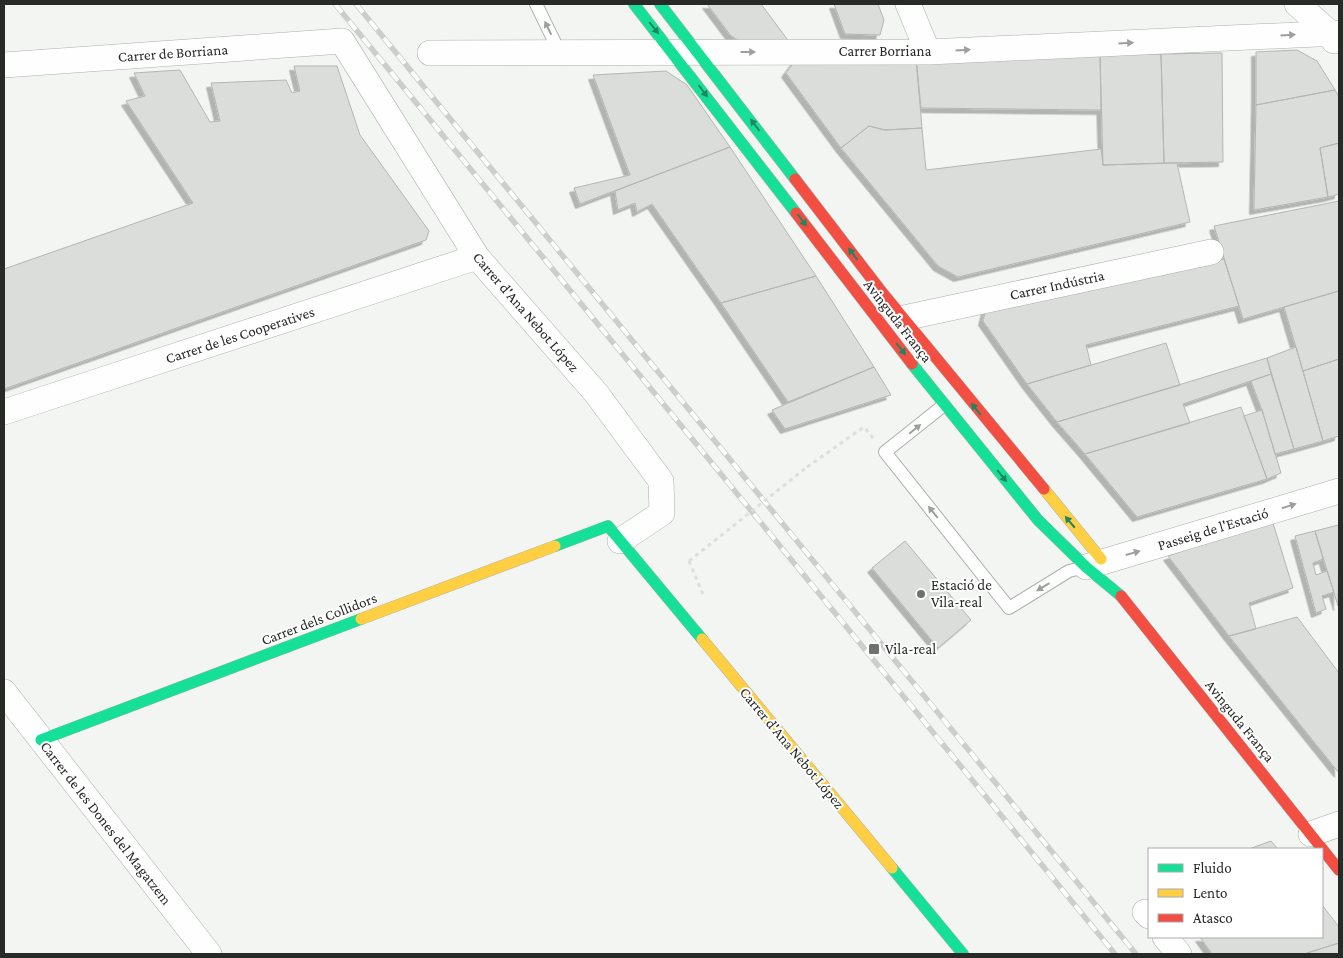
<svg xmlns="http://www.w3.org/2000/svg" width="1343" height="958" font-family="'Crimson Pro',serif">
	<defs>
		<filter id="shadow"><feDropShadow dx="-4.5" dy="4.5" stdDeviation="0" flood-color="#0004"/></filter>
	</defs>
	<rect width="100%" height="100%" fill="#f2f5f2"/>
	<path fill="#dbdddb" stroke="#b4b6b4" filter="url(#shadow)" d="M707 4H761L790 43H743L731 36Z
		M834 4H878L884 20 880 35 845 34Z
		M1297 50 1317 61 1335 90 1256 105V52Z
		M1222 53 1223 162 1164 163 1161 54Z
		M1161 54 1164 163 1103 165 1100 55Z
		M1100 55 1101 110 921 108 916 58Z
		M797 58H916L922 128 885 130 869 126 841 148 786 73Z
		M294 66H337L360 135 429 231 426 240 4 389V269L193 203 126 101 145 96 134 73 180 70 210 122 220 121 211 83 286 80 292 93 300 91Z
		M666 71 687 85 730 147 580 204 574 188 630 175 593 75Z
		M1335 90 1339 97V143L1320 148 1328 197 1254 210 1256 105Z
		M869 126 885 130 922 128 926 170 1101 149 1103 165 1177 163 1190 222 958 277 938 266 841 148Z
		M1339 143V194L1328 197 1320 148Z
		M730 147 816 276 721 303 652 204 637 212 635 203 618 210 615 191Z
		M1339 201V291L1243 319 1214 226Z
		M1224 259 1239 306 1086 345 1091 365 1027 384 983 321 986 309Z
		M816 276 874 367 788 402 721 303Z
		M1339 291V359L1303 371 1284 307Z
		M1166 343 1180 385 1057 422 1027 384Z
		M1296 347 1323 441 1294 449 1267 358Z
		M1267 358 1271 374 1183 404 1190 423 1085 454 1057 422Z
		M1339 359V436L1323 441 1303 371Z
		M874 367 891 395 785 429 772 410Z
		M1271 374 1294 449 1275 454 1262 410 1251 381Z
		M1241 407 1267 479 1137 517 1085 454Z
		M1262 410 1281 473 1267 479 1244 416Z
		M1272 520 1293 588 1249 603 1256 629 1229 636 1168 556Z
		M1338 525 1339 529 1338 606 1315 531Z
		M1315 531 1323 559 1313 563 1316 575 1327 571 1334 592 1322 596 1326 609 1316 613 1295 536Z
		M905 541 971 620 938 648 872 568Z
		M1297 617 1339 673V773L1229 636Z
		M1271 841 1278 849H1249Z
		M1322 905 1339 927V943L1304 954H1212L1200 937H1322Z
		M1339 943V954H1304Z"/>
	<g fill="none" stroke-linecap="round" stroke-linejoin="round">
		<g stroke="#adafad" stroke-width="14">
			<path id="lane" d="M536 4 560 53
				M944 405 885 452 1009 608 1069 571 1086 567"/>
		</g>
		<g stroke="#adafad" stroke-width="26">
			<path id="street" d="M908 4 928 52
				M1297 4 1330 33 1334 41
				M430 53 928 52 1339 33
				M4 65 342 41 477 257 596 393 661 481 662 513 620 541
				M904 318 1211 252
				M4 412 477 257
				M1086 567 1339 491
				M4 692 209 954
				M1311 834 1339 824
				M1145 912 1149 916
				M1165 937 1179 954"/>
		</g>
		<g stroke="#adafad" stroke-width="12">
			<path id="fast" d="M634 4 796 213
				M660 4 795 179
				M912 364 1038 520 1086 567 1121 596
				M555 546 608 526 702 639
				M41 740 361 619
				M892 868 963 954"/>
		</g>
		<g stroke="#adafad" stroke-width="12">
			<path id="slow" d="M1044 489 1101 559
				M361 619 555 546
				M702 639 892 868"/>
		</g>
		<g stroke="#adafad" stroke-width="12">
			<path id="jam" d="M795 179 881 291 1044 489
				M796 213 912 364
				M1121 596 1339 870"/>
		</g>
		<path stroke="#dddedd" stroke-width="3" stroke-dasharray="4 4" stroke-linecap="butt" d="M807 467 864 427 873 438
			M689 561 704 597"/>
		<use href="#lane" stroke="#fdfefd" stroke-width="12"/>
		<use href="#street" stroke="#fdfefd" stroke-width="25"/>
		<use href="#fast" stroke="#16e098" stroke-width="11"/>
		<use href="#slow" stroke="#ffcf43" stroke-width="11"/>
		<use href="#jam" stroke="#f24e42" stroke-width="11"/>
		<g stroke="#cccdcc" stroke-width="5.5">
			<path id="rail" d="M335 4 1115 954
				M356 4 1136 954"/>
		</g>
		<use href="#rail" stroke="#fff" stroke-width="4" stroke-dasharray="11" stroke-linecap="butt"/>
		<path stroke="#dddedd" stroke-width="3" stroke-dasharray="4 4" stroke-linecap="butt" d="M689 561 807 467"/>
	</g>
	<defs><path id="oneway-solid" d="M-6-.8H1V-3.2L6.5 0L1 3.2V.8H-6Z" transform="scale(1.25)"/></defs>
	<g fill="#9d9f9d">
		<use href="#oneway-solid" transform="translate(548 28) rotate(-116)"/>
		<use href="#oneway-solid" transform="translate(1288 35) rotate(-3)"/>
		<use href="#oneway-solid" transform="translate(1126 43) rotate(-3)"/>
		<use href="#oneway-solid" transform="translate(963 50) rotate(-3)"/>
		<use href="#oneway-solid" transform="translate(748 52)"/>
		<use href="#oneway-solid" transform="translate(915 429) rotate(-39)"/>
		<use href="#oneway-solid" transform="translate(1289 506) rotate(-17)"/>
		<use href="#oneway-solid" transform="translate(933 512) rotate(-129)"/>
		<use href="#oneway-solid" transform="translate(1133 553) rotate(-16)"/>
		<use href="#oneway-solid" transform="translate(1043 587) rotate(149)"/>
	</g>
	<g fill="#1f8560">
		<use href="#oneway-solid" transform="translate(654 28) rotate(51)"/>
		<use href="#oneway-solid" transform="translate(703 91) rotate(53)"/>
		<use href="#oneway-solid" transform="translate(755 125) rotate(-127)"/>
		<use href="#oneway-solid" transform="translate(802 220) rotate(53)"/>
		<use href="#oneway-solid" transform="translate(853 254) rotate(-127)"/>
		<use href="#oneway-solid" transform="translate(901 349) rotate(52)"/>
		<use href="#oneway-solid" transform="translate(976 409) rotate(-129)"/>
		<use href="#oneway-solid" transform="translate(1002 476) rotate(51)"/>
		<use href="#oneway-solid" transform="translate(1070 522) rotate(-130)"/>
	</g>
	<g fill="#6f716f" stroke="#fff" stroke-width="2">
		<circle cx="921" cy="594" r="5"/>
		<rect x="868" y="643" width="12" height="12" rx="2.5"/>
	</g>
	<g text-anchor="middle" stroke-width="4" stroke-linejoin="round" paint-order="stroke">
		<g font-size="15" fill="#282a28" stroke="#fff">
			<text x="885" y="56">Carrer Borriana</text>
			<text transform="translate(173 53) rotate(-4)" y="5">Carrer de Borriana</text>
			<text transform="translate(1057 285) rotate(-12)" y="5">Carrer Indústria</text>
			<text transform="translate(526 312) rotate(49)" y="5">Carrer d'Ana Nebot López</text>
			<text transform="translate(898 321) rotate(52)" y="5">Avinguda França</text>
			<text transform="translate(240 335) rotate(-18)" y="5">Carrer de les Cooperatives</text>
			<text transform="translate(1213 529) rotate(-17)" y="5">Passeig de l'Estació</text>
			<text transform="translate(319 619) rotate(-21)" y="5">Carrer dels Collidors</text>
			<text transform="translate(1240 721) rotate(51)" y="5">Avinguda França</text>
			<text transform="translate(792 748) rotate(50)" y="5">Carrer d'Ana Nebot López</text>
			<text transform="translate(106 823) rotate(52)" y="5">Carrer de les Dones del Magatzem</text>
		</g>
		<g font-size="15" fill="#282a28" stroke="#fff" text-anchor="start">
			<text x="931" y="590">Estació de<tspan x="931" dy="17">Vila-real</tspan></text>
			<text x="885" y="654">Vila-real</text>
		</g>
	</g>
	<rect width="1343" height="958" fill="none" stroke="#282a28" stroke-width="10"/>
	<rect x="1148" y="848" width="175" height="90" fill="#ffffff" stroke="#a9aaa9"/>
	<rect x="1158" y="864" width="25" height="8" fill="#16e098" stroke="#a9aaa9"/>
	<text x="1193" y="873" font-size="15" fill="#282a28">Fluido</text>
	<rect x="1158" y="889" width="25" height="8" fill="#ffcf43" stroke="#a9aaa9"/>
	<text x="1193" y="898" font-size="15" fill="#282a28">Lento</text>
	<rect x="1158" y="914" width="25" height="8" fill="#f24e42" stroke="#a9aaa9"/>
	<text x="1193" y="923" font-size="15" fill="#282a28">Atasco</text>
</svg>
